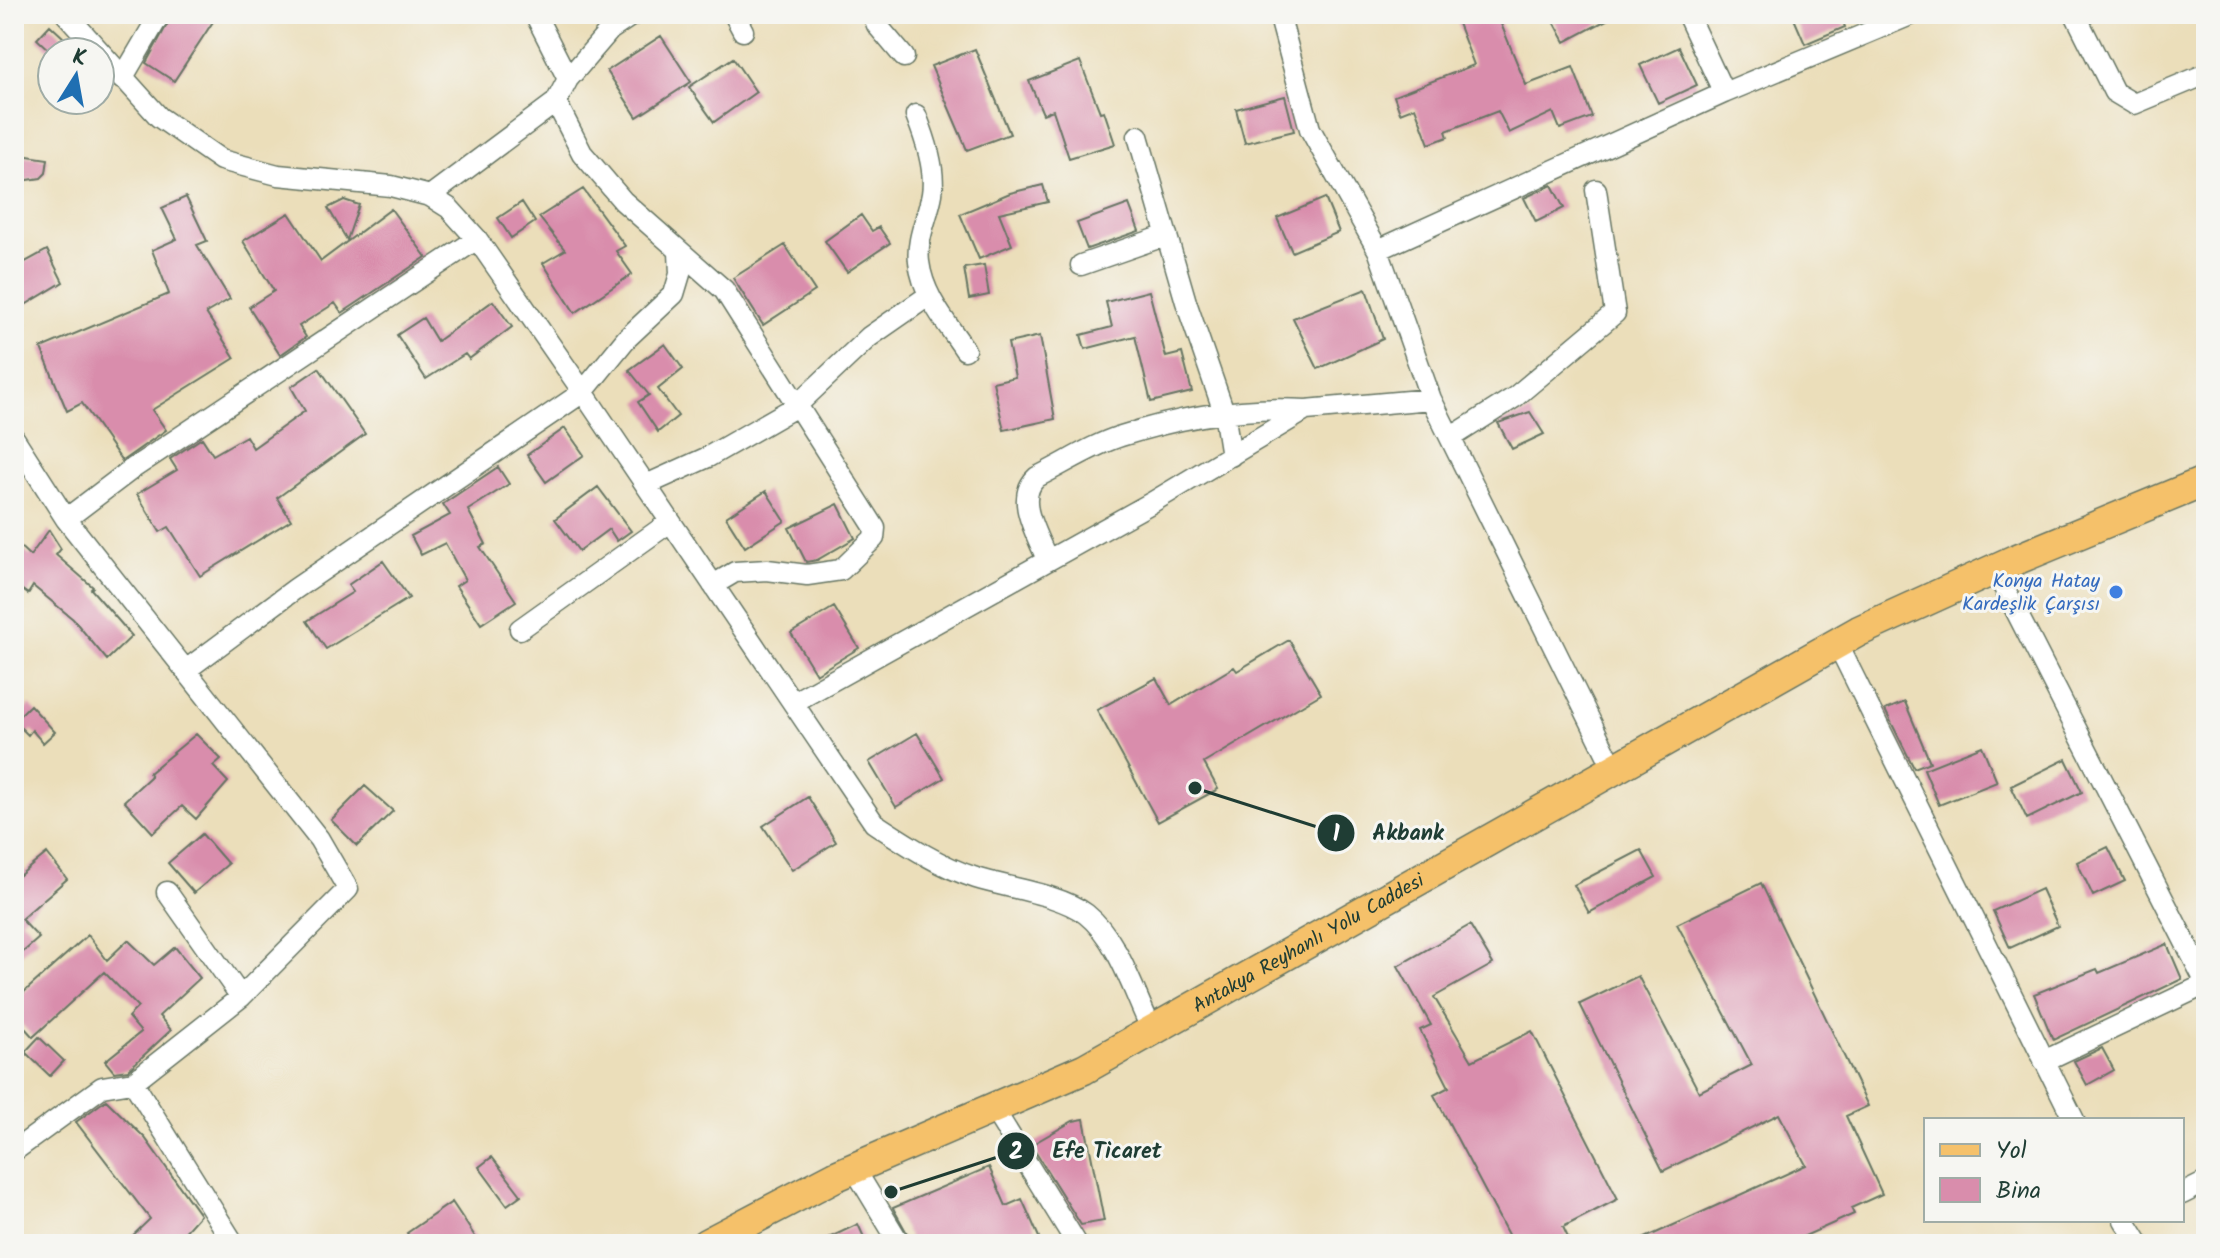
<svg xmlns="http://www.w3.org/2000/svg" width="2220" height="1258" font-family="Kalam,sans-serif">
	<rect width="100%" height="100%" fill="#f6f6f2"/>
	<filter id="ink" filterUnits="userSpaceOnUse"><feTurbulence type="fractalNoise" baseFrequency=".0125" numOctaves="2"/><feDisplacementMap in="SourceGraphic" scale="16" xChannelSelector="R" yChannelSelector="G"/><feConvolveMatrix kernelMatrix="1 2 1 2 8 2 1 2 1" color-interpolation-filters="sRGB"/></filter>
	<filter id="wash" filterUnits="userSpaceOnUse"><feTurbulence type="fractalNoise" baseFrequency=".006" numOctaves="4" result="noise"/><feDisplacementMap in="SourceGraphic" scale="32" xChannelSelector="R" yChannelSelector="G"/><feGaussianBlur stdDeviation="1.8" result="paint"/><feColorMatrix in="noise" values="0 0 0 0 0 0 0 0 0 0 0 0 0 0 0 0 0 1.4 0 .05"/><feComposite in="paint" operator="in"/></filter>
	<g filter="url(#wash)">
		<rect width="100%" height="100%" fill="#ebdeba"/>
		<g id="blocks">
			<path fill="#d98dac" d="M173 14H218L174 81 146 63Z
				M1467 14H1497L1526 85 1573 67 1592 117 1560 129 1553 112 1509 133 1498 111 1446 131 1448 137 1429 144 1415 107 1400 113 1394 96 1474 65 1456 18Z
				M1550 14H1618L1565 42Z
				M1792 14H1840L1845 27 1805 44Z
				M50 25 79 52H51L37 39Z
				M661 36 691 82 637 117 607 71Z
				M1679 47 1697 85 1658 103 1640 65Z
				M975 49 1010 134 967 150 931 66Z
				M733 58 756 92 714 122 689 87Z
				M1080 61 1100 112 1104 111 1115 144 1069 158 1053 110 1043 114 1029 81Z
				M1285 96 1294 131 1245 143 1236 109Z
				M14 154 48 159 46 173 41 178 14 182Z
				M1043 185 1048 202 999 213 1012 245 979 259 960 214 1010 193Z
				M1552 185 1564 208 1536 222 1524 198Z
				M583 189 625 246 616 251 632 274 575 313 543 263 565 250 539 217Z
				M186 197 207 241 197 245 230 299 206 313 235 358 152 410 166 430 122 461 82 403 67 411 41 348 169 294 152 250 177 239 162 208Z
				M1325 198 1339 232 1292 252 1277 218Z
				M344 200 359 205 347 240 328 208Z
				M522 202 535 222 511 238 498 218Z
				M1129 204 1139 231 1087 249 1077 223Z
				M391 209 426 257 342 313 335 303 299 326 306 337 280 355 249 307 274 291 243 241 289 213 321 261Z
				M861 215 872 231 879 227 890 243 847 272 825 241Z
				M785 245 815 291 763 325 733 278Z
				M47 250 63 282 25 305 14 281V268Z
				M984 265 989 295 969 299 964 268Z
				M1366 289 1383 339 1318 369 1293 318Z
				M1149 291 1166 357 1182 353 1192 392 1151 402 1135 336 1085 349 1081 335 1112 327 1106 302Z
				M493 301 512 327 469 359 465 354 426 379 397 335 423 318 437 341Z
				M1040 336 1055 419 1004 430 993 382 1015 377 1008 343Z
				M665 344 683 369 658 389 678 416 658 432 638 402 649 395 629 370Z
				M319 368 365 434 277 498 291 520 200 576 169 527 160 532 137 494 177 470 170 459 202 438 213 455 246 436 253 448 305 411 291 387Z
				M1530 412 1544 434 1512 449 1498 423Z
				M565 428 584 455 546 482 527 455Z
				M498 467 509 484 468 510 486 544 480 547 516 601 481 624 456 586 465 580 445 543 421 555 411 536 450 515 443 504Z
				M598 487 631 531 617 541 609 529 579 551 555 519Z
				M766 491 785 521 745 547 726 517Z
				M838 504 855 538 817 560 806 562 789 528Z
				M49 530 61 549 56 555 93 587 91 589 132 636 107 660 73 619 33 586 28 594 14 584V541L30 556Z
				M383 561 409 598 326 649 307 621 353 592 348 585Z
				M834 607 859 648 816 674 791 633Z
				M1289 640 1321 694 1204 763 1218 789 1158 822 1097 710 1156 678 1171 705 1234 667 1237 671Z
				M1905 702 1930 762 1914 768 1885 710Z
				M30 705 55 732 43 743 32 730 28 735 14 721Z
				M917 733 944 778 896 807 869 762Z
				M196 734 221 759 213 766 228 782 196 819 182 806 153 833 124 801 151 776 149 773Z
				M1982 746 1997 782 1939 805 1924 769Z
				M2066 759 2082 792 2027 819 2011 786Z
				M365 786 393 811 357 846 331 820Z
				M808 797 836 842 792 870 763 826Z
				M202 834 228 864 194 893 168 863Z
				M2108 847 2125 881 2093 896 2077 862Z
				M1641 850 1656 877 1589 913 1574 885Z
				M47 853 67 879 21 919 39 938 14 960V880Z
				M1761 883 1868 1106 1846 1116 1882 1194 1851 1208 1854 1214 1787 1244H1632L1806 1165 1779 1114 1663 1171 1580 1004 1638 976 1699 1092 1752 1065 1677 924Z
				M2041 889 2058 926 2010 948 1993 911Z
				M1470 925 1493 964 1434 997 1472 1061 1532 1031 1618 1199 1563 1227 1571 1244H1513L1434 1095 1449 1087 1420 1030 1431 1025 1398 966Z
				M88 935 107 960 128 940 154 965 175 947 200 978 159 1016 171 1030 128 1070 114 1072 105 1061 141 1032 128 1017 138 1007 104 972 33 1037 14 1016V1001Z
				M2167 944 2182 979 2053 1040 2034 994 2097 969 2099 973Z
				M39 1037 64 1061 50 1076 25 1052Z
				M2102 1048 2114 1070 2087 1085 2074 1061Z
				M106 1100 145 1138 200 1215 174 1244H124L150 1219 76 1122Z
				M1084 1119 1104 1221 1081 1225 1031 1145 1073 1121Z
				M492 1157 521 1195 507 1205 479 1167Z
				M989 1167 1006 1206 1022 1199 1042 1244H913L893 1208Z
				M452 1202 480 1244H414L407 1233Z
				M858 1224 867 1244H816Z"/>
		</g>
	</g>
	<g filter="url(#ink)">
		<use href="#blocks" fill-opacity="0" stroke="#667563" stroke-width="2"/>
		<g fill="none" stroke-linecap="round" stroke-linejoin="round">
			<g stroke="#667563" stroke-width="23">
				<path id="street" d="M66 14 159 117 221 160 278 175 391 186 430 196 449 208 477 239 583 392 874 823C906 844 939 866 976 878 1008 888 1060 894 1086 914 1119 940 1134 994 1152 1030
					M535 14 568 79
					M734 14 743 31
					M873 14 877 25 904 57
					M1687 14 1724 93
					M2075 14 2114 92 2134 104 2206 74
					M122 79 160 14
					M556 102 582 153 623 201 724 290 875 528 874 538 841 570 807 575 767 570 735 572 713 585
					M916 115C925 138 936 169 932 194 928 217 916 239 919 262 923 296 947 323 965 350
					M1138 136 1186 302 1224 412 1231 456
					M430 196 556 102 568 79 610 30 634 14
					M1378 250 1724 93 1913 14
					M1081 265 1167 235
					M1431 399 1615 771
					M1452 437 1515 397 1615 313 1596 190
					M14 438 66 519 319 839 348 889 241 997 133 1082 102 1087 14 1151
					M646 485 708 457 795 407 869 337 928 296
					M66 519 132 469 477 239
					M1047 560C1038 535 1013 499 1037 477 1064 464 1092 445 1121 436 1180 417 1244 406 1306 410
					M1995 570 2206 983
					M520 629 670 522
					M1837 643 2074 1120
					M186 670 295 589 583 392 626 339 674 294 680 274 679 252
					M794 702 1151 503 1306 410 1431 399 1378 250 1310 129 1279 14
					M167 892 241 997
					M2044 1061 2206 984
					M133 1082 234 1244
					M993 1108 1077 1244
					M854 1168 900 1244
					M2182 1194 2206 1182
					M2124 1220 2139 1244"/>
			</g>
			<g stroke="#667563" stroke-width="33">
				<g id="primary">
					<path id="s1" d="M706 1244 836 1176 1084 1069 1859 631 2015 560 2206 481"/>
				</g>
			</g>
			<use href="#street" stroke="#fff" stroke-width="20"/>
			<use href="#primary" stroke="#f5c16b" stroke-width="30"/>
		</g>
	</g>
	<circle fill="#3f7fe0" stroke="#f6f6f2" stroke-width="3" cx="2116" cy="592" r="8"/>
	<g text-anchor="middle" stroke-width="6" stroke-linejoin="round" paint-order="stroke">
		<g font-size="20" fill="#366cbe" stroke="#f6f6f2" text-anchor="end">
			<text x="2100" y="587">Konya Hatay<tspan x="2100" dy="23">Kardeşlik Çarşısı</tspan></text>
		</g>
		<g font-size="20" fill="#1f3d34" stroke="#f6f6f2">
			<text dy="7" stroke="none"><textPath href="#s1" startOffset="674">Antakya Reyhanlı Yolu Caddesi</textPath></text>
		</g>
	</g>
	<path fill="none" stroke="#1f3d34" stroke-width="3" d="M1195 788L1336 833M891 1192L1016 1151"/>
	<g fill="#1f3d34" stroke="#f6f6f2" stroke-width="3">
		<circle cx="1195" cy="788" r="8"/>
		<circle cx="891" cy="1192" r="8"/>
		<circle cx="1336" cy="833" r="20"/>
		<circle cx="1016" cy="1151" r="20"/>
	</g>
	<g font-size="24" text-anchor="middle" font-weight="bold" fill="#fff">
		<text x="1336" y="841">1</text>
		<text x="1016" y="1159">2</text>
	</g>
	<g font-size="22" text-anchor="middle" font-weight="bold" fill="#1f3d34" stroke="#f6f6f2" stroke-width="6" stroke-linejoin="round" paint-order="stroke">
		<text x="1408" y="840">Akbank</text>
		<text x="1107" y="1158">Efe Ticaret</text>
	</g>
	<rect width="2220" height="1258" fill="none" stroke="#f6f6f2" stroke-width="48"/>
	<rect x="1924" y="1118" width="260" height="104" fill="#f6f6f2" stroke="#a0aca6" stroke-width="2"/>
	<rect x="1940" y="1144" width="40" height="12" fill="#f5c16b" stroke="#a0aca6" stroke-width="2"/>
	<text x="1996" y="1158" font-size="24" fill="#1f3d34">Yol</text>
	<rect x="1940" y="1178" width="40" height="24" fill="#d98dac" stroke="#a0aca6" stroke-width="2"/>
	<text x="1996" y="1198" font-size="24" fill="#1f3d34">Bina</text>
	<g transform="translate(76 76) rotate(11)"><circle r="38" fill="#f6f6f2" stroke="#a0aca6" stroke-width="2"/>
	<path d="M0-6L14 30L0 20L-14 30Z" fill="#1f6fb2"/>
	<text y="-12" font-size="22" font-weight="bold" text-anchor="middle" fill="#1f3d34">K</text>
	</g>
</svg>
